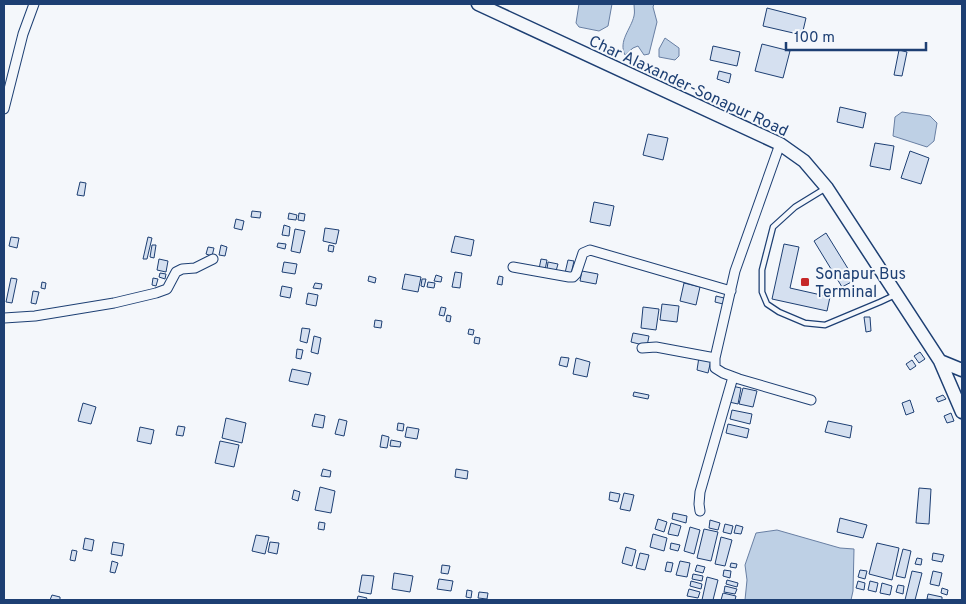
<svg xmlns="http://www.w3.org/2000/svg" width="966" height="604" font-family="Overpass,sans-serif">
	<rect width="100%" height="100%" fill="#f4f7fb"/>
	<path fill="#bed0e5" stroke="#687fa3" d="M579 4H612L608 26 599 31 579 27 576 23Z
		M634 4H654L653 7 657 22 649 54 644 55 638 46 633 48 625 55C618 41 631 29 634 16 635 12 634 8 634 4Z
		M665 38 679 48V56L675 60 659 57V49Z
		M902 112 930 116 937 123 934 141 927 147 893 136 895 117Z
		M777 530 840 548 854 549 853 591 851 600H745L747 580 745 565 756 533Z"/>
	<path fill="#d5e0f0" stroke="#1d3f73" d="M767 8 806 18 802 35 763 26Z
		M762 44 790 51 783 78 755 71Z
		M713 46 740 52 737 66 710 60Z
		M899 50 907 52 902 76 894 75Z
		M719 71 731 74 729 83 717 79Z
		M840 107 866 113 863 128 837 122Z
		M648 134 668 138 663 160 643 155Z
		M875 143 894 146 890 170 870 166Z
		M910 151 929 158 921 184 901 178Z
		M80 182 86 183 84 196 77 195Z
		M594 202 614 206 610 226 590 222Z
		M252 211 261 212 260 218 251 217Z
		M289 213 297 215 296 220 288 219Z
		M299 213 305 214 304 221 298 220Z
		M236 219 244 221 242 230 234 228Z
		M284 225 290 227 289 236 282 235Z
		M325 228 339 230 336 244 323 241Z
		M295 229 305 231 300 253 291 251Z
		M826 233 855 280 842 287 814 241Z
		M455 236 474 240 471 256 451 252Z
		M11 237 19 238 17 248 9 246Z
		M148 237 152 238 147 259H143Z
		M278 243 286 244 285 249 277 247Z
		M784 244 799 247 790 288 830 297 827 311 772 299Z
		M152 245H156L154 258 150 257Z
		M221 245 227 247 225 256 219 255Z
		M329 245 334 246 333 252 328 251Z
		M208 247 214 248 212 256 206 254Z
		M159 259 168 261 166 272 157 270Z
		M541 259 547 260 545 270 539 269Z
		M568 260 574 261 571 274 565 273Z
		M284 262 297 264 295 274 282 272Z
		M548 262 558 264 556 271 547 269Z
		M582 271 598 274 596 284 580 281Z
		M455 272 462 273 460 288 452 287Z
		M160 273 166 274 165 279 159 277Z
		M405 274 421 277 418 292 402 289Z
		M436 275 442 277 441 282 434 281Z
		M369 276 376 278 375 283 368 281Z
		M499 276 503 277 502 285 497 284Z
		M11 278 17 279 12 303 6 302Z
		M153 278 158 279 156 286 152 285Z
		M422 279H426L424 287 421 286Z
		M42 282 46 283 45 289 41 288Z
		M428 282 435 283 434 288 427 287Z
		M315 283 322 284 321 289 313 288Z
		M684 283 700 287 696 305 680 301Z
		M282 286 292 288 290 298 280 296Z
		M33 291 39 292 36 304 31 303Z
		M308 293 318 295 316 306 306 304Z
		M716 296 724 298 723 304 715 302Z
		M662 304 679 306 677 322 660 320Z
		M441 307 446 308 444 316 439 315Z
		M643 307 659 309 656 330 641 328Z
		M447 315 451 316 450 322 446 321Z
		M864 317H870L871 331 866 332Z
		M375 320 382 321 381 328 374 327Z
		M302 328 310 329 307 343 300 341Z
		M469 329 474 330 473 335 468 334Z
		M633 333 649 336 647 346 631 342Z
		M314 336 321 338 318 354 311 352Z
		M475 337 480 338 479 344 474 343Z
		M297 349 303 350 301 359 296 358Z
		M920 352 925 359 919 363 914 356Z
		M561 357 569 358 567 367 559 365Z
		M699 357 711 360 708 373 697 370Z
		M576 358 590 362 587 377 573 374Z
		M912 360 916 366 910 370 906 364Z
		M292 369 311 373 308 385 289 381Z
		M732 386 741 388 738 404 729 402Z
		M743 388 757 391 753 407 739 404Z
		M634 392 649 395 648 399 633 396Z
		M943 395 946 399 938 402 936 398Z
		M910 400 914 412 906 415 902 403Z
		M83 403 96 407 91 424 78 421Z
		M732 410 752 414 750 424 730 419Z
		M951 413 954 421 947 423 944 416Z
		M315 414 325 416 323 428 312 426Z
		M226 418 246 423 242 443 222 438Z
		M339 419 347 421 344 436 335 434Z
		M828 421 852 426 850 438 825 432Z
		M398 423 404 424 403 431 397 430Z
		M728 424 749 429 747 438 726 433Z
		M178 426 185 427 183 436 176 435Z
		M140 427 154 430 151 444 137 441Z
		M407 427 419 429 417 439 405 437Z
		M382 435 389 437 387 448 380 447Z
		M391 440 401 442 400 447 390 446Z
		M220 441 239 445 234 467 215 463Z
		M323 469 331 471 330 477 321 476Z
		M456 469 468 471 467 479 455 477Z
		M320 487 335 491 331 513 315 510Z
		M919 488 931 489 929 524 916 523Z
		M294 490 300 492 298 501 292 499Z
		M610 492 620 494 618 502 609 500Z
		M624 493 634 495 630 511 620 509Z
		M673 513 687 516 686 523 672 519Z
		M840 518 867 525 863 538 837 532Z
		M658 519 667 522 664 532 655 529Z
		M710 520 720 523 718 530 709 528Z
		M319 522 325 523 324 530 318 529Z
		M671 523 681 526 678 536 668 534Z
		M725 524 733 526 731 534 723 532Z
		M736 525 743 527 741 534 734 533Z
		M690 527 700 530 694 554 684 551Z
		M704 529 718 532 711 561 697 558Z
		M653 534 667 538 664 551 650 547Z
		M256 535 269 537 265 554 252 551Z
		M721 537 732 540 725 566 715 564Z
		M85 538 94 540 92 551 83 549Z
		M113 542 124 544 122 556 111 554Z
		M270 542 279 543 277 554 268 552Z
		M671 543 680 545 678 551 670 549Z
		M877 543 899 548 892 580 869 574Z
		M626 547 636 550 632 566 622 563Z
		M903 549 911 551 905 578 896 576Z
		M72 550 77 551 75 561 70 560Z
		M640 553 649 555 645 570 636 568Z
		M933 553 944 555 942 562 932 560Z
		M917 558 922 559 921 565 915 564Z
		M112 561 118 563 115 573 110 572Z
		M680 561 690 563 687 577 676 575Z
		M667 562 673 563 671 572 665 571Z
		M731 563 737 564 736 568 730 567Z
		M442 565 450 566 448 574 441 573Z
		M697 565 705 567 703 573 695 571Z
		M724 570 731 571 730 578 723 576Z
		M860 570 867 571 865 579 858 577Z
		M912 571 922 573 915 600H905Z
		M933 571 942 573 939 586 930 584Z
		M394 573 413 576 410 592 392 589Z
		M693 574 703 576 702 581 692 579Z
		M362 575 374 576 371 594 359 592Z
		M707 577 718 580 713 600H702Z
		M439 579 453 581 451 591 437 589Z
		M727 580 738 583 737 587 726 584Z
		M691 581 702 584 701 589 690 586Z
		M858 581 865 583 864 590 856 588Z
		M870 581 878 583 876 592 868 590Z
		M882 583 892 586 890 595 880 593Z
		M898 585 904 586 903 594 896 592Z
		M725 586 737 589 735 594 724 592Z
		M942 588 948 590 947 595 941 593Z
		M689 589 700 592 698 598 687 596Z
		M467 590 472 591 471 598 466 597Z
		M479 592 488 593 487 599 478 598Z
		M723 593 736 596 735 600H721Z
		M928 594 942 597V600L927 599Z
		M52 595 60 597V600H50Z
		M358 596 367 598 366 600H357Z"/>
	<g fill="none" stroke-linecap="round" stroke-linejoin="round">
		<g stroke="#1d3f73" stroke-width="7">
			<path id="lane" d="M826 188 795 207 773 227 762 270V292L767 304 779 312 805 323 825 325 880 302 895 295"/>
		</g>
		<g stroke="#1d3f73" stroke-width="11">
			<path id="street" d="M4 109 23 34 34 4
				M780 144 735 271 715 358V368L723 373 739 379 811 400
				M513 267 569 277H573L576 274 583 253 590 250 731 291
				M4 318 35 316 114 303 156 293 167 289 176 272 182 269 195 268 213 259
				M642 348 656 347 715 358
				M700 511 699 504 700 492 733 377"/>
		</g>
		<g stroke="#1d3f73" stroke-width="15">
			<path id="secondary" d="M478 4 780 144 804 161 827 188 940 361 962 412
				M940 361 962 370"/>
		</g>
		<use href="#lane" stroke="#f4f7fb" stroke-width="4.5"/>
		<use href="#street" stroke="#f4f7fb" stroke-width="9"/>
		<use href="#secondary" stroke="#f4f7fb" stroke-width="12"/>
	</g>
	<rect fill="#c62828" stroke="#f4f7fb" stroke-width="2" x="800" y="277" width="10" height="10" rx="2.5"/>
	<g text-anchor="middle" stroke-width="4" stroke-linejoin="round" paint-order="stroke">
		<g font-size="16" fill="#1d3f73" stroke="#f4f7fb">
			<text transform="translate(689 85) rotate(25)" y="6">Char Alaxander-Sonapur Road</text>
		</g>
		<g font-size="16" fill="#1d3f73" stroke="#f4f7fb" text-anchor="start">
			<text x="815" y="279">Sonapur Bus<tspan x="815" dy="18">Terminal</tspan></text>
		</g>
	</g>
	<rect width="966" height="604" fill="none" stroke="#1d3f73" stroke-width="10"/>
	<path d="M786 42v8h140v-8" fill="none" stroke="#1d3f73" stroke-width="2.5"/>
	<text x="794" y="42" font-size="15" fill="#1d3f73" stroke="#f4f7fb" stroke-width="4" paint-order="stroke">100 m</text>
</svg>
